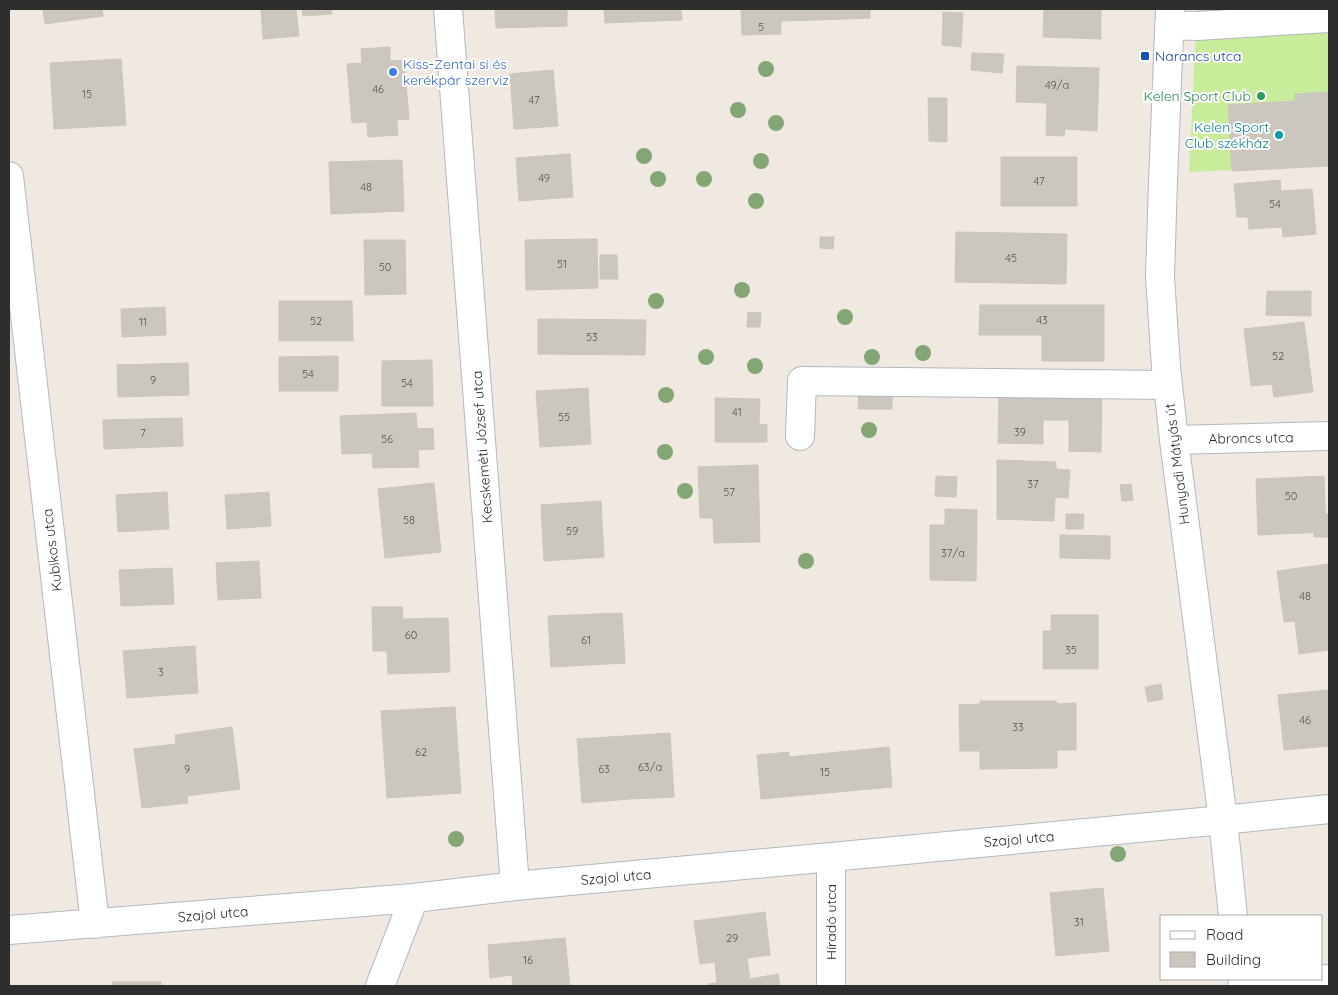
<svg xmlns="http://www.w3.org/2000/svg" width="1338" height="995" font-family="Quicksand,sans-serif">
	<rect width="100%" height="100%" fill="#efe9e1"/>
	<path fill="#c9ec9a" d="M1197 9H1329V166L1189 172Z"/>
	<path fill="#cbc7bf" stroke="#cbc5ba" d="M43 9H102L103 16 45 24Z
		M261 9H296L299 36 263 39Z
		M302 9H331L332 14 303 16Z
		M495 9H567V26L496 28Z
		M604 9H681L682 20 605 23Z
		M741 9H816L817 20 781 21V34L742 35Z
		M816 9H870V18L817 20Z
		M1044 9H1101V39L1043 37Z
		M943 12 963 13 961 47 942 45Z
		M390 47V61L404 60 409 119 397 120 398 135 368 137 367 122 352 123 347 64 362 63 361 49Z
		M972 53 1004 54 1002 73 971 70Z
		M121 59 126 125 54 129 50 63Z
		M1017 66 1099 68 1097 131 1065 129 1064 136 1046 135 1047 103 1016 102Z
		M553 70 558 126 514 129 510 74Z
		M1329 92V166L1232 171 1228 105 1295 101V94Z
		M928 98H947V142L929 141Z
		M570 154 573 197 519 201 516 158Z
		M1001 157H1077V206H1001Z
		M402 160 404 211 331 214 329 162Z
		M1280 180 1281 191 1312 189 1316 234 1283 237 1282 227 1249 229 1248 217H1237L1234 184Z
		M956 232 1067 234 1066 284 955 282Z
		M820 237H834L833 249 820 248Z
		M597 239 598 288 526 290 525 240Z
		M364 240H405L406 294 365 295Z
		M600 255H617L618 279H600Z
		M1267 291H1311V316L1266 315Z
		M279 301H352L353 341H279Z
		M980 305H1104V361H1042V335H979Z
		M165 307 166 335 122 337 121 309Z
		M748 312 761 313 760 327H747Z
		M538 319 646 320 645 355 538 354Z
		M1304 322 1313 392 1274 397 1272 384 1251 386 1244 329Z
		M338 356V391H279V357Z
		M432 360 433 406H382V361Z
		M188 363 189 395 118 397 117 365Z
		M588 388 591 444 540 447 536 391Z
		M999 390 1102 391 1101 452 1069 451V420H1043V444L998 443Z
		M859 391H868V409H858Z
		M868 394H892V409H868Z
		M715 398 760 399 759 425 767 424V442H715Z
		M416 413 417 429 433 428 434 449 418 450 419 467 373 468 372 453 342 454 340 416Z
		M182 418 183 446 104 449 103 420Z
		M997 460 1056 462V469L1070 470 1068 498 1055 497 1054 521 997 519Z
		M758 465 760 542 714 543 713 518H700L698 467Z
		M936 476 957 477 956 497 935 496Z
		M1324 476 1326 532 1258 535 1256 479Z
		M434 483 441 552 385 558 378 489Z
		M1131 484 1133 500 1122 501 1120 485Z
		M167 492 169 529 118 532 116 495Z
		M269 492 271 526 227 529 225 495Z
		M601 501 604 557 544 561 541 505Z
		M945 509 977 510 976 581 930 580V525H945Z
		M1066 514H1084L1083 529H1066Z
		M1325 514H1329V537H1314V533L1326 532Z
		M1060 535 1110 536V559L1060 558Z
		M259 561 261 598 218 600 216 563Z
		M1329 564V650L1299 654 1295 621 1284 622 1277 571Z
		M172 568 174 604 121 606 119 570Z
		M372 607H402L403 619 448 618 450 672 388 674 387 651H373Z
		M622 613 625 663 551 667 548 616Z
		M1051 615H1098V669H1043V631H1051Z
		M195 646 198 693 127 698 123 651Z
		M1161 684 1163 699 1148 702 1145 687Z
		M1329 690V746L1284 750 1278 695Z
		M980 701H1056L1057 704 1076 703V750H1057V768L980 769V751H960L959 705 980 704Z
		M455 707 461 793 387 798 381 711Z
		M232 727 240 789 187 796 188 803 142 808 134 749 176 744 175 735Z
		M670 733 674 797 630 799 625 736Z
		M625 736 630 799 582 803 577 739Z
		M889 747 892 787 761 799 757 755 789 752V757Z
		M1103 888 1109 951 1056 956 1050 893Z
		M765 912 770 955 747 958 750 979 778 974 780 986H708V984L717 983 715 962 700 964 694 921Z
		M565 938 570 986H513L512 975 490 978 488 945Z
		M113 982H161V986H112Z"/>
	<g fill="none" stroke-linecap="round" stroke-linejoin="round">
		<g stroke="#b4b7c1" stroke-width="30">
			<path id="minor" d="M448 9 515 886
				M1170 9 1163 180 1160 277 1166 367 1174 440 1223 820 1233 916
				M1169 25 1197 26 1329 18
				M9 176 95 924
				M800 436 802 381 1168 385
				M1174 440 1329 436
				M9 930 414 898 515 886 831 857 1223 820 1329 809
				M380 986 414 898
				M831 986V857
				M1242 986 1329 979"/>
		</g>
		<use href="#minor" stroke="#fff" stroke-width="28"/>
	</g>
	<g fill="#84a574">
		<circle cx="766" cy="69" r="8"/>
		<circle cx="738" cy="110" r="8"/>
		<circle cx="776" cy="123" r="8"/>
		<circle cx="644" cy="156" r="8"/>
		<circle cx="761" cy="161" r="8"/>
		<circle cx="658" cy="179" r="8"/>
		<circle cx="704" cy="179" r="8"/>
		<circle cx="756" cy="201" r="8"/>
		<circle cx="742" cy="290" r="8"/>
		<circle cx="656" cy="301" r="8"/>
		<circle cx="845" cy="317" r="8"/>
		<circle cx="923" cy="353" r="8"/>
		<circle cx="706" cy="357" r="8"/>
		<circle cx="872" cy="357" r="8"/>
		<circle cx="755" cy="366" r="8"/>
		<circle cx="666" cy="395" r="8"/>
		<circle cx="869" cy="430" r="8"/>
		<circle cx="665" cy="452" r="8"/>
		<circle cx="685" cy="491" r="8"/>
		<circle cx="806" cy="561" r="8"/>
		<circle cx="456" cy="839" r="8"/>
		<circle cx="1118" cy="854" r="8"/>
	</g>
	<rect fill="#1a4fb4" stroke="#fff" stroke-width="2" x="1140" y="51" width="10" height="10" rx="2.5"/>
	<circle fill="#3f7fe0" stroke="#fff" stroke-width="2" cx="393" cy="72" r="5"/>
	<circle fill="#2e9e5b" stroke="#fff" stroke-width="2" cx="1261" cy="96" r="5"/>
	<circle fill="#0f9aa8" stroke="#fff" stroke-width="2" cx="1279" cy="135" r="5"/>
	<g text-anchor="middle" stroke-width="4" stroke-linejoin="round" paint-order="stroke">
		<g font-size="11" fill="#555452">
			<text x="761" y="31">5</text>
			<text x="1057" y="89">49/a</text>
			<text x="378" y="93">46</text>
			<text x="87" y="98">15</text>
			<text x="534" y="104">47</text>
			<text x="544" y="182">49</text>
			<text x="1039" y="185">47</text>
			<text x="366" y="191">48</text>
			<text x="1275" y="208">54</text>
			<text x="1011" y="262">45</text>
			<text x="562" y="268">51</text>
			<text x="385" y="271">50</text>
			<text x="1042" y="324">43</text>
			<text x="316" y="325">52</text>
			<text x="143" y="326">11</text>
			<text x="592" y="341">53</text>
			<text x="1278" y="360">52</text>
			<text x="308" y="378">54</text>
			<text x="153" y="384">9</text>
			<text x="407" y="387">54</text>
			<text x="737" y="416">41</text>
			<text x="564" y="421">55</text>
			<text x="1020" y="436">39</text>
			<text x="143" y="437">7</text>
			<text x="387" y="443">56</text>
			<text x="1033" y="488">37</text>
			<text x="729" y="496">57</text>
			<text x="1291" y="500">50</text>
			<text x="409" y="524">58</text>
			<text x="572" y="535">59</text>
			<text x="953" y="557">37/a</text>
			<text x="1305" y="600">48</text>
			<text x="411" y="639">60</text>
			<text x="586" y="644">61</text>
			<text x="1071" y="654">35</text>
			<text x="161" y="676">3</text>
			<text x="1305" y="724">46</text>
			<text x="1018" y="731">33</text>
			<text x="421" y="756">62</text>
			<text x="650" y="771">63/a</text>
			<text x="187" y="773">9</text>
			<text x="604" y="773">63</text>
			<text x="825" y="776">15</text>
			<text x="1079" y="926">31</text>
			<text x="732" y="942">29</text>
			<text x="528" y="964">16</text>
		</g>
		<g font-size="14" fill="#164399" stroke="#fff" text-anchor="start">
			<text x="1155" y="61">Narancs utca</text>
		</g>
		<g font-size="14" fill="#366cbe" stroke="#fff" text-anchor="start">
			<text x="403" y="69">Kiss-Zentai sí és<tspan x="403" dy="16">kerékpár szerviz</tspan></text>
		</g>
		<g font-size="14" fill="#27864d" stroke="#fff" text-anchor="end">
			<text x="1251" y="101">Kelen Sport Club</text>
		</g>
		<g font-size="14" fill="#0d838f" stroke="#fff" text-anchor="end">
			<text x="1269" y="132">Kelen Sport<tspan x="1269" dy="16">Club székház</tspan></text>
		</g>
		<g font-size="14" fill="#2e2e2e" stroke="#fff">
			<text transform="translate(1251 438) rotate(-1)" y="5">Abroncs utca</text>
			<text transform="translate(482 447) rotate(-94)" y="5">Kecskeméti József utca</text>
			<text transform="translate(1177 464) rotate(-97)" y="5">Hunyadi Mátyás út</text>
			<text transform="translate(52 550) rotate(-97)" y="5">Kubikos utca</text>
			<text transform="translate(1019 839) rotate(-5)" y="5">Szajol utca</text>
			<text transform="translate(616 877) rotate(-5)" y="5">Szajol utca</text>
			<text transform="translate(213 914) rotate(-5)" y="5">Szajol utca</text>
			<text transform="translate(831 922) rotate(-90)" y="5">Híradó utca</text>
		</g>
	</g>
	<rect width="1338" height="995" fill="none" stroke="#2e2e2e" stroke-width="20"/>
	<rect x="1160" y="915" width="162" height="65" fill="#ffffff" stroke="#ababab"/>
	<rect x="1170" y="931" width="25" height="8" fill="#ffffff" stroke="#ababab"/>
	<text x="1206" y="940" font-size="15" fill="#2e2e2e">Road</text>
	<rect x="1170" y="952" width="25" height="15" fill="#cbc7bf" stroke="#ababab"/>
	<text x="1206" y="965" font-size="15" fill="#2e2e2e">Building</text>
</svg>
